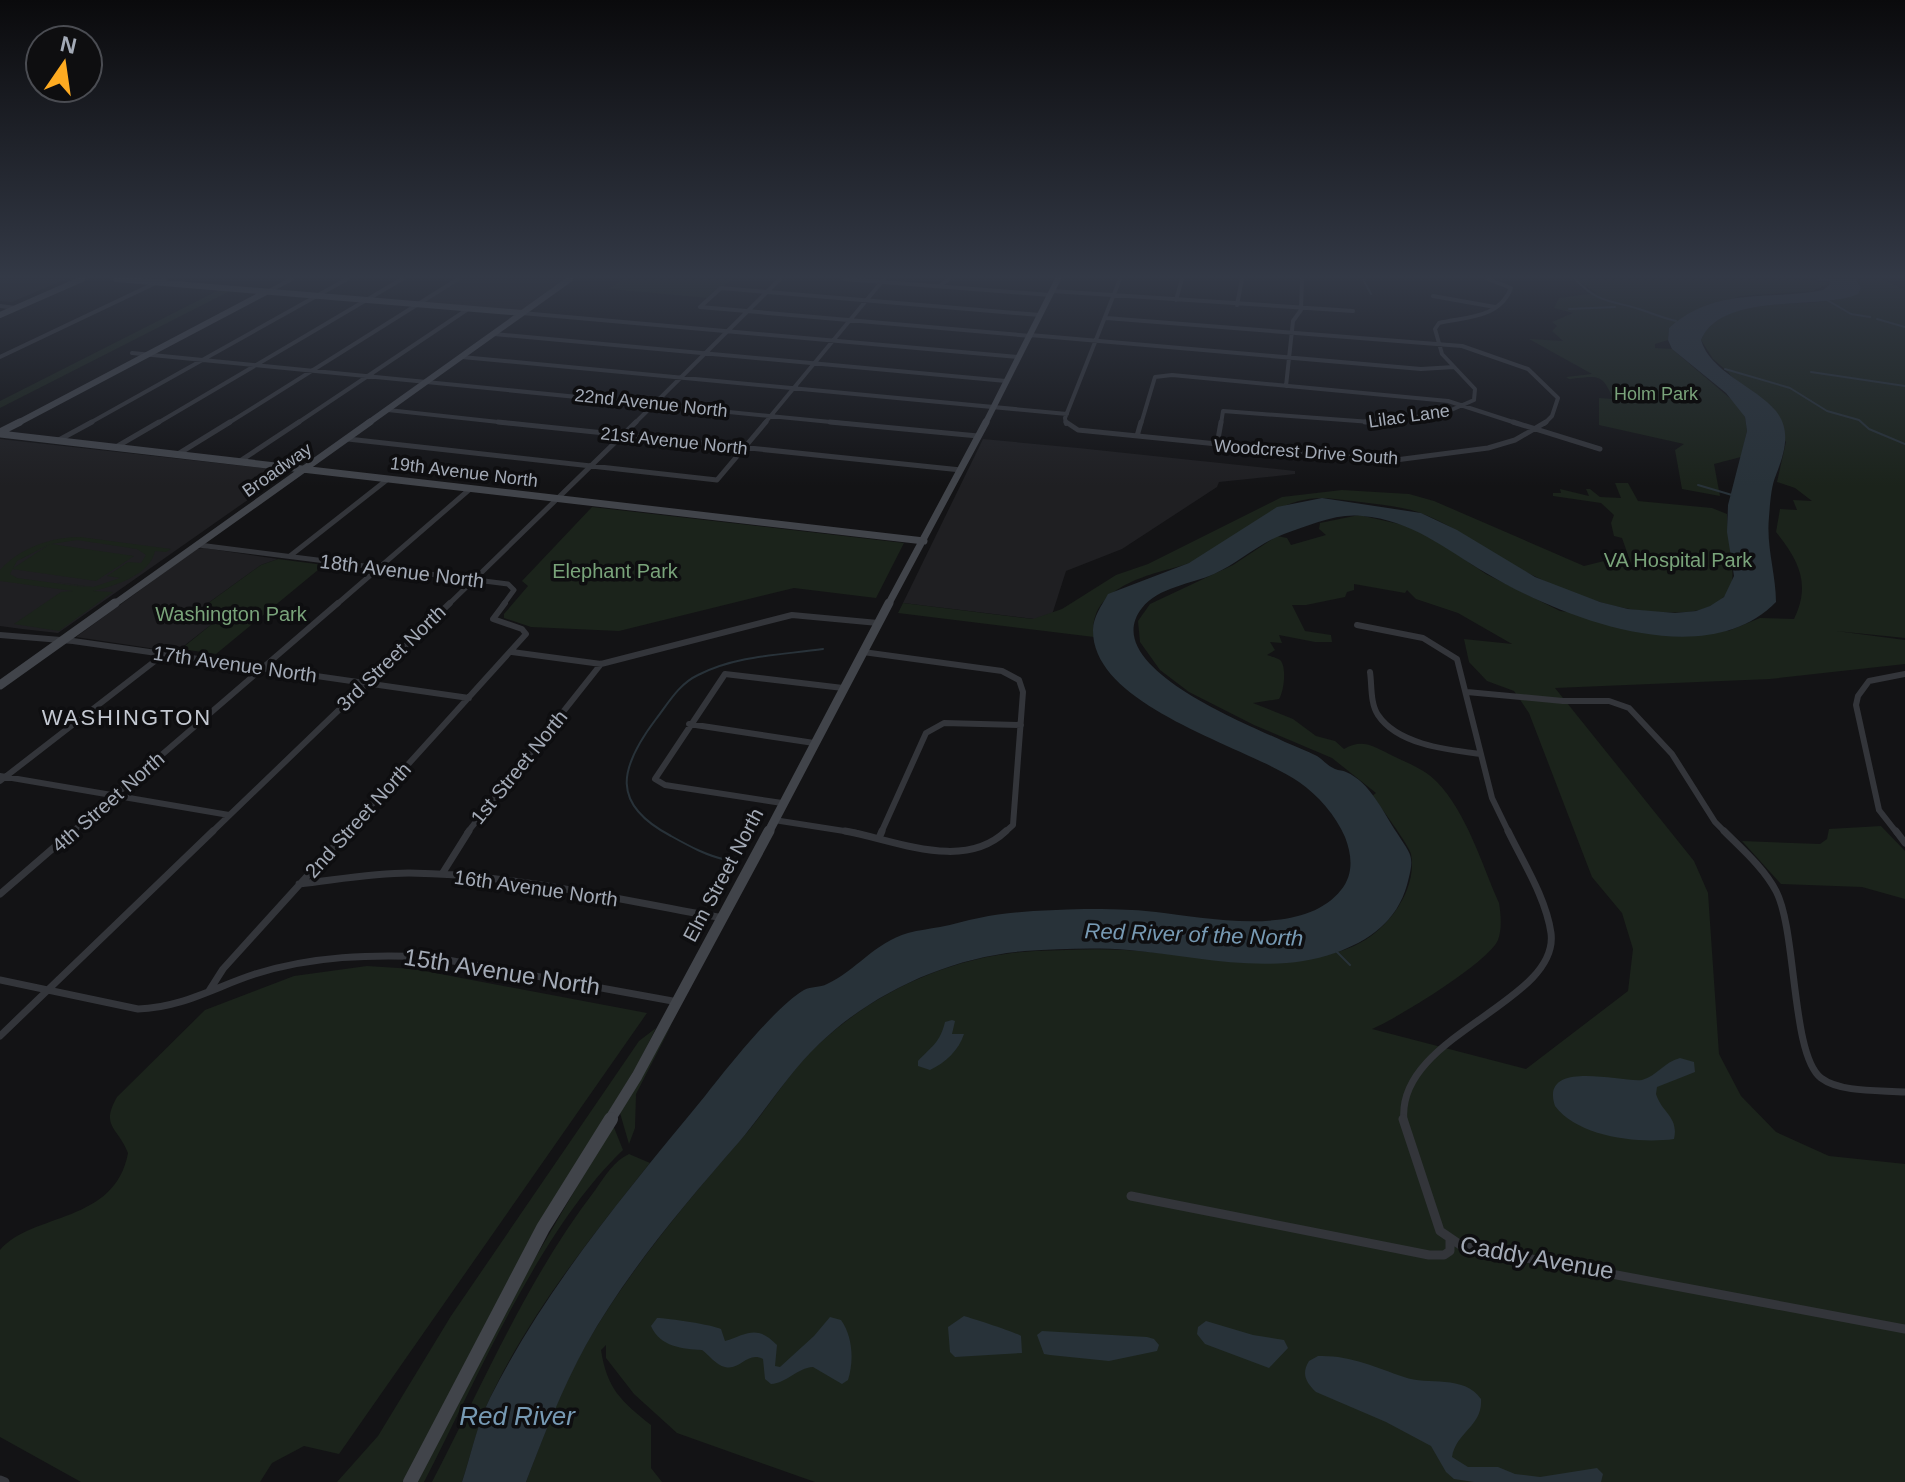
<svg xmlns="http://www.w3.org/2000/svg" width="1905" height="1482" font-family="Helvetica,sans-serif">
	<rect width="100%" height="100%" fill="#131315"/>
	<path fill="#1f1f22" d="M0 279H66L12 302 0 301Z
		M460 279H566L520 312 422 303Z
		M0 439 289 471 58 633 22 629 0 626Z
		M983 439 1078 448 1295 471V474L1219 482 1217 487 1122 549 1066 571 1050 621 903 603Z
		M204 548 278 559 261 565 186 619 212 624 176 652 76 637 196 549Z"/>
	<path fill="#1b231b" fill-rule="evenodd" d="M622 279H733L708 298 609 289Z
		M1576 279H1797L1830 283 1813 291 1740 296 1669 328 1668 340 1655 344V348L1672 349 1738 405 1745 417 1747 431 1741 457 1714 464 1720 496 1682 489 1675 450 1684 444 1599 425V398L1613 399C1602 371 1596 377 1569 379L1566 377 1592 374 1529 339 1563 341 1552 331 1557 326 1552 322 1573 313 1554 308 1559 298 1596 293Z
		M1856 279H1882L1905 290V638L1836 631 1905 640V664L1770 679 1555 688 1694 861 1708 893 1719 1054 1741 1096 1776 1132 1829 1156 1905 1164V1482H815L677 1433 634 1394 606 1358V1345L601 1350C607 1389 621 1401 651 1425V1468L662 1482H526C544 1434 562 1386 588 1341 631 1268 688 1200 743 1137 770 1106 790 1070 821 1042 879 989 956 955 1035 951 1065 950 1095 948 1125 950 1198 954 1284 976 1354 946 1386 932 1418 891 1411 854 1410 847 1379 804 1372 796L1376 793 1332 758 1254 725 1189 692 1160 670 1140 642 1138 621 1150 604 1233 565 1277 536 1287 538 1291 545 1326 535 1319 529 1320 523 1359 515 1408 526 1430 536 1486 574 1560 611 1728 631 1760 618 1794 619C1811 584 1799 561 1776 532L1780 509 1797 510 1793 500 1812 501 1795 488 1777 482 1786 442 1728 372 1713 359 1701 340C1720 295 1801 308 1839 299 1846 297 1854 292 1861 288ZM1354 584 1405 593 1407 590 1416 599 1458 613 1512 644 1464 639 1469 662 1487 681 1514 691 1529 713 1592 877 1622 913 1633 949 1628 991 1526 1069 1372 1029C1396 1019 1488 963 1498 940 1502 929 1501 915 1499 903 1482 865 1467 813 1437 782 1425 769 1405 762 1389 754 1371 745 1362 739 1344 749L1335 741 1316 736 1293 719 1253 703 1279 699C1284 692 1287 666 1280 660 1278 658 1270 656 1267 655L1275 650 1270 642 1282 643 1279 635 1315 642H1332L1331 635 1305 631 1292 605H1306L1345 597 1347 592 1354 590Z
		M219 290 230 291 0 408V401Z
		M1615 483H1628L1638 501 1712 508 1727 514C1727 532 1736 574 1731 586 1725 603 1703 611 1686 612 1620 617 1553 589 1497 556 1471 541 1447 522 1418 512 1396 505 1358 502 1335 499 1269 490 1235 552 1177 567 1142 576 1087 591 1094 637L898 613 903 603 1033 619 1062 609 1116 575 1148 564 1282 497 1342 490 1409 494 1434 501 1584 566 1628 555 1622 538 1614 536 1611 523 1614 515 1601 503 1553 496V493H1561L1560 489 1589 496 1586 489H1590L1600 497 1621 498Z
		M592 507 904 543 876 598 794 588 619 631 531 627 504 618V614L528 586 522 581Z
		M80 537 171 549 166 552 155 551C150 575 115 586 93 591L113 592 59 631 14 624 61 592 73 591 0 581V570C20 548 51 537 80 537ZM77 540 137 549 146 555 141 563 128 562 107 576 120 578 93 587 56 582 88 587H84L17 578 10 574 17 561 50 544 12 569 96 581 134 556 51 544Z
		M278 559 324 565 216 654 181 649 212 624 185 620 261 565Z
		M1881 826 1905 851V899L1862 887 1781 884 1742 841 1820 844 1827 839 1829 829Z
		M367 966 414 969 647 1013 339 1454 304 1446 272 1463 260 1482H81L0 1437V1250C33 1212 115 1224 128 1153 118 1127 100 1127 117 1097L205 1010 294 976Z
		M673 1022 636 1094 635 1128 629 1144 620 1113Z
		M656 1028 637 1066 560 1191 403 1482H337L378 1436 451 1316 639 1041Z
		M613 1125 623 1150C540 1229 477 1379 424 1482H417L531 1265Z
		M629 1154 650 1163C591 1237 530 1313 489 1400 477 1426 471 1455 462 1482H432C483 1384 528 1277 596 1189 605 1176 614 1161 629 1154Z"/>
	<path fill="#283239" d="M1829 279H1856L1861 288 1858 294C1819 311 1722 291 1701 340 1710 372 1755 386 1776 411 1792 431 1784 454 1776 475 1771 486 1770 505 1769 517 1766 547 1776 574 1776 602 1705 675 1559 617 1486 573 1445 549 1412 520 1362 516 1336 513 1308 526 1284 534 1259 543 1238 563 1214 574 1192 584 1158 587 1142 608 1096 666 1250 725 1285 742 1295 746 1307 751 1317 756 1323 760 1328 766 1335 769 1339 771 1343 770 1346 772 1370 782 1383 812 1397 833 1412 857 1415 855 1407 885 1397 921 1369 941 1335 953 1271 976 1195 956 1129 950 1095 947 1060 949 1025 951 950 957 873 992 819 1044 788 1074 766 1110 739 1142 684 1205 627 1272 586 1345 562 1389 544 1435 526 1482H462C471 1455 477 1424 490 1398 546 1287 626 1192 705 1096 727 1068 775 1007 804 990 811 986 820 988 827 984 857 970 874 943 908 933 919 930 929 929 940 927 953 925 966 920 979 918 1012 911 1050 910 1084 909 1108 909 1132 909 1156 912 1208 918 1303 938 1341 890 1354 874 1352 855 1345 837 1336 816 1318 795 1299 782 1247 746 1092 707 1093 630 1093 617 1102 605 1108 594L1189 563 1277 507 1322 498 1421 513 1457 530 1535 577 1600 602 1628 609 1675 613 1696 611 1710 606 1724 597 1734 576 1727 532 1728 505 1747 431 1745 417 1726 393 1672 349 1668 340 1669 328C1716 286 1767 301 1823 290L1830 284Z
		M952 1020 955 1021 952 1034H964C959 1050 945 1063 930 1070L918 1066V1061C932 1046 940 1043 945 1022Z
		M1680 1058 1694 1062 1695 1072 1657 1087 1656 1094C1662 1113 1679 1117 1674 1139 1639 1144 1578 1137 1555 1106 1539 1058 1623 1083 1642 1080 1657 1076 1664 1062 1680 1058Z
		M964 1316C971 1318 1018 1333 1021 1336L1022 1353 955 1357 950 1352 948 1327Z
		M830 1317 841 1320C853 1337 854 1361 848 1380L842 1384 813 1367C797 1368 787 1383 771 1384L765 1379 763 1359C747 1351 740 1371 725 1367 716 1365 709 1355 702 1350 683 1349 660 1347 651 1326L657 1318C668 1318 713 1325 721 1329L725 1341C747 1334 757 1324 777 1345L775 1366 780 1367 814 1336Z
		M1206 1321 1253 1335 1284 1340 1288 1348 1269 1368 1205 1344 1197 1334 1198 1327Z
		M1042 1331 1147 1337 1154 1339 1159 1345 1157 1351 1109 1361 1050 1355 1044 1354 1037 1335Z
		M1318 1356C1350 1355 1375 1367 1404 1377 1428 1386 1464 1374 1481 1399 1483 1426 1456 1432 1452 1457L1468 1467H1498L1515 1474 1540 1477 1597 1468 1603 1474 1601 1482H1474L1454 1479 1446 1472 1431 1446 1386 1422 1316 1392C1306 1382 1301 1374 1309 1361Z"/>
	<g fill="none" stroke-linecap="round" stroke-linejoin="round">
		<path stroke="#283239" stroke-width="2" d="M1363 279 1371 294
			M1575 279C1598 303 1609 300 1639 309 1651 313 1663 318 1676 321
			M1819 279 1830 280
			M1827 300 1851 314 1870 317
			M1569 309 1615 307
			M1877 319 1905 327
			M1725 369 1790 388 1827 411 1859 420 1869 429 1905 444
			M1811 372 1905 386
			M1698 485 1732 495
			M727 860C707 856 689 846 671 836 610 804 619 768 656 719 669 702 679 684 698 675 736 655 782 655 823 649
			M1336 951 1350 965"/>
		<path stroke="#33353a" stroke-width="4" d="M844 279 1050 295
			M940 286 949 279
			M1052 291 1353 311
			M267 292 292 279
			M1433 296 1495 307
			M1176 300 1182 279
			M1237 305 1242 279
			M0 306 16 308
			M700 307 1031 336
			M700 307 721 288 1040 315
			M522 313 1018 357
			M1106 318 1462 346 1528 369 1558 398 1552 416 1544 424
			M494 334 1006 381
			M1030 335 1421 369 1454 367
			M132 353 851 424
			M0 357 164 279
			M462 357 1067 414
			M1286 386 1293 321 1301 310 1302 279
			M388 410 517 424
			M88 424 347 279
			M156 424 402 279
			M227 424 458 279
			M296 424 468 309
			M634 424 780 279
			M764 424 884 279
			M1066 424 1065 418 1120 279
			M1141 424 1155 377 1172 375 1448 401 1519 424
			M1221 424 1223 411 1371 422 1442 414 1474 400 1475 389 1442 354 1435 329 1439 323C1466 317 1500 318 1511 288L1488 279"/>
		<path stroke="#33353a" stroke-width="5" d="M498 422 961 470
			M830 422 978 436
			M1066 422 1078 430 1388 461 1488 448 1515 440 1546 422
			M1365 422H1375
			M1513 422 1600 449
			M1137 436 1141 422
			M348 439 717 480 766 422
			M57 441 92 422
			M1217 445 1221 422
			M116 447 159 422
			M178 454 230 422
			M240 461 299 422
			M199 545 508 584 514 590 503 605
			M290 556 388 479
			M336 605 470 489
			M448 605 636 422"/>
		<path stroke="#33353a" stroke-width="6" d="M1357 625 1423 638 1457 659 1492 798 1509 833
			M0 635 73 641 469 698
			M512 652 601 664 792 615 878 623
			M863 652 1002 671 1019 680 1023 692 1013 825 1004 833
			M1370 672C1372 685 1370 703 1378 715 1398 745 1449 750 1481 754
			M1467 692 1563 701H1609L1629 708 1672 754 1715 822 1726 833
			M689 724 814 743
			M0 776 229 815
			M0 781 164 654
			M782 803 665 785 655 779 725 674 843 688
			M774 820 857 833
			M71 833 338 603
			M211 833 450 603
			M346 833 526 634 522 629 493 619 505 603
			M467 833 601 664
			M881 833 926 733 944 723 1021 725
			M1897 833 1879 810 1856 705 1858 696 1869 681 1905 674"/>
		<path stroke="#33353a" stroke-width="7" d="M845 831C896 840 963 872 1006 831
			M1724 831C1742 849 1764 868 1776 891 1797 931 1791 1055 1821 1078 1841 1093 1881 1090 1905 1092
			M1896 831 1905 843
			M879 838 882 831
			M442 874 469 831
			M299 884C335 880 372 873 409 873 514 874 619 900 723 918
			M0 894 73 831
			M0 980 138 1009C181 1008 215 987 255 974 312 956 372 954 431 957L678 1002
			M209 991 223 969 348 831
			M0 1036 213 831
			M1404 1121C1395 1035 1560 1003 1551 933 1546 898 1523 862 1508 831"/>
		<path stroke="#33353a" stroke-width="9" d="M1403 1119 1440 1231 1462 1246 1905 1329
			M1131 1196 1429 1255H1444L1450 1251V1240
			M0 1480 5 1482"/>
		<path stroke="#41444a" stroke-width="6" d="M116 279 522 313
			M0 315 82 279
			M16 424 266 292
			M367 424 570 279
			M985 424 1058 279"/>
		<path stroke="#41444a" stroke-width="7" d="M0 432 20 422
			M0 434 924 541
			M113 605 370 422
			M888 605 986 422"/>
		<path stroke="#41444a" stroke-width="9" d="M0 685 115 603
			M768 833 889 603"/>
		<path stroke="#41444a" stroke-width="11" d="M609 1121 637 1076 769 831"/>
		<path stroke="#41444a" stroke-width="14" d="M410 1482 543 1228 611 1119"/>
	</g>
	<linearGradient id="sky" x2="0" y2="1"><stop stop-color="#0a0a0c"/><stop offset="0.57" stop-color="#333946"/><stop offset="1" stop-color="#333946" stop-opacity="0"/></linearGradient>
	<rect width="1905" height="486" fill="url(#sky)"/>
	<g text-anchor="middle" stroke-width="7" stroke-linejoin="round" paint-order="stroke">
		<g font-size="18" fill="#79a37a" stroke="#0e0e10">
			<text x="1656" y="400">Holm Park</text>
		</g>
		<g font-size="18" fill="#a3aab6" stroke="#0e0e10">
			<text transform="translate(651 403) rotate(6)" y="6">22nd Avenue North</text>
			<text transform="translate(1409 416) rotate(-8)" y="6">Lilac Lane</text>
			<text transform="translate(674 441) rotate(6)" y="6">21st Avenue North</text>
			<text transform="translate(1306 452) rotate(4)" y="6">Woodcrest Drive South</text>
			<text transform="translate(277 470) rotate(-35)" y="6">Broadway</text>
			<text transform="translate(464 472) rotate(7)" y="6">19th Avenue North</text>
		</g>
		<g font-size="20" fill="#79a37a" stroke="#0e0e10">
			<text x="1678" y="567">VA Hospital Park</text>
			<text x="615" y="578">Elephant Park</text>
			<text x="231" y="621">Washington Park</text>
		</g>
		<g font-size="20" fill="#a3aab6" stroke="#0e0e10">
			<text transform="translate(402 571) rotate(7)" y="7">18th Avenue North</text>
			<text transform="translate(391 658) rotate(-44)" y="7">3rd Street North</text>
			<text transform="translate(235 664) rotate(8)" y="7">17th Avenue North</text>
			<text transform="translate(519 767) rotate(-51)" y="7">1st Street North</text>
			<text transform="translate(108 802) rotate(-41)" y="7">4th Street North</text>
			<text transform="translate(358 820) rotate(-48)" y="7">2nd Street North</text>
			<text transform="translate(723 875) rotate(-62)" y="7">Elm Street North</text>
			<text transform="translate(536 888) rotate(8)" y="7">16th Avenue North</text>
		</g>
		<g font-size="22" letter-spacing="2" fill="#c4c9d2" stroke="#0e0e10">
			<text x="127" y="725">WASHINGTON</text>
		</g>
		<g font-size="22" font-style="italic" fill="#779ab4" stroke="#0e0e10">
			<text transform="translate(1194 934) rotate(2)" y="8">Red River of the North</text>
		</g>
		<g font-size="24" fill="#a3aab6" stroke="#0e0e10">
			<text transform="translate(502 972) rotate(9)" y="8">15th Avenue North</text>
			<text transform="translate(1537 1258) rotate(10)" y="8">Caddy Avenue</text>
		</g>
		<g font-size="26" font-style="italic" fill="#779ab4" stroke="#0e0e10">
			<text x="517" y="1425">Red River</text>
		</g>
	</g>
	<g transform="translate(64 64) rotate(13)"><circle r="38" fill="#0e0e10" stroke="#4a4c52" stroke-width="2"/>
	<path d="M0-6L14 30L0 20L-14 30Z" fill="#feab21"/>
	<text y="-12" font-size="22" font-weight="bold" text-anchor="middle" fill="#a3aab6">N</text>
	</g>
</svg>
